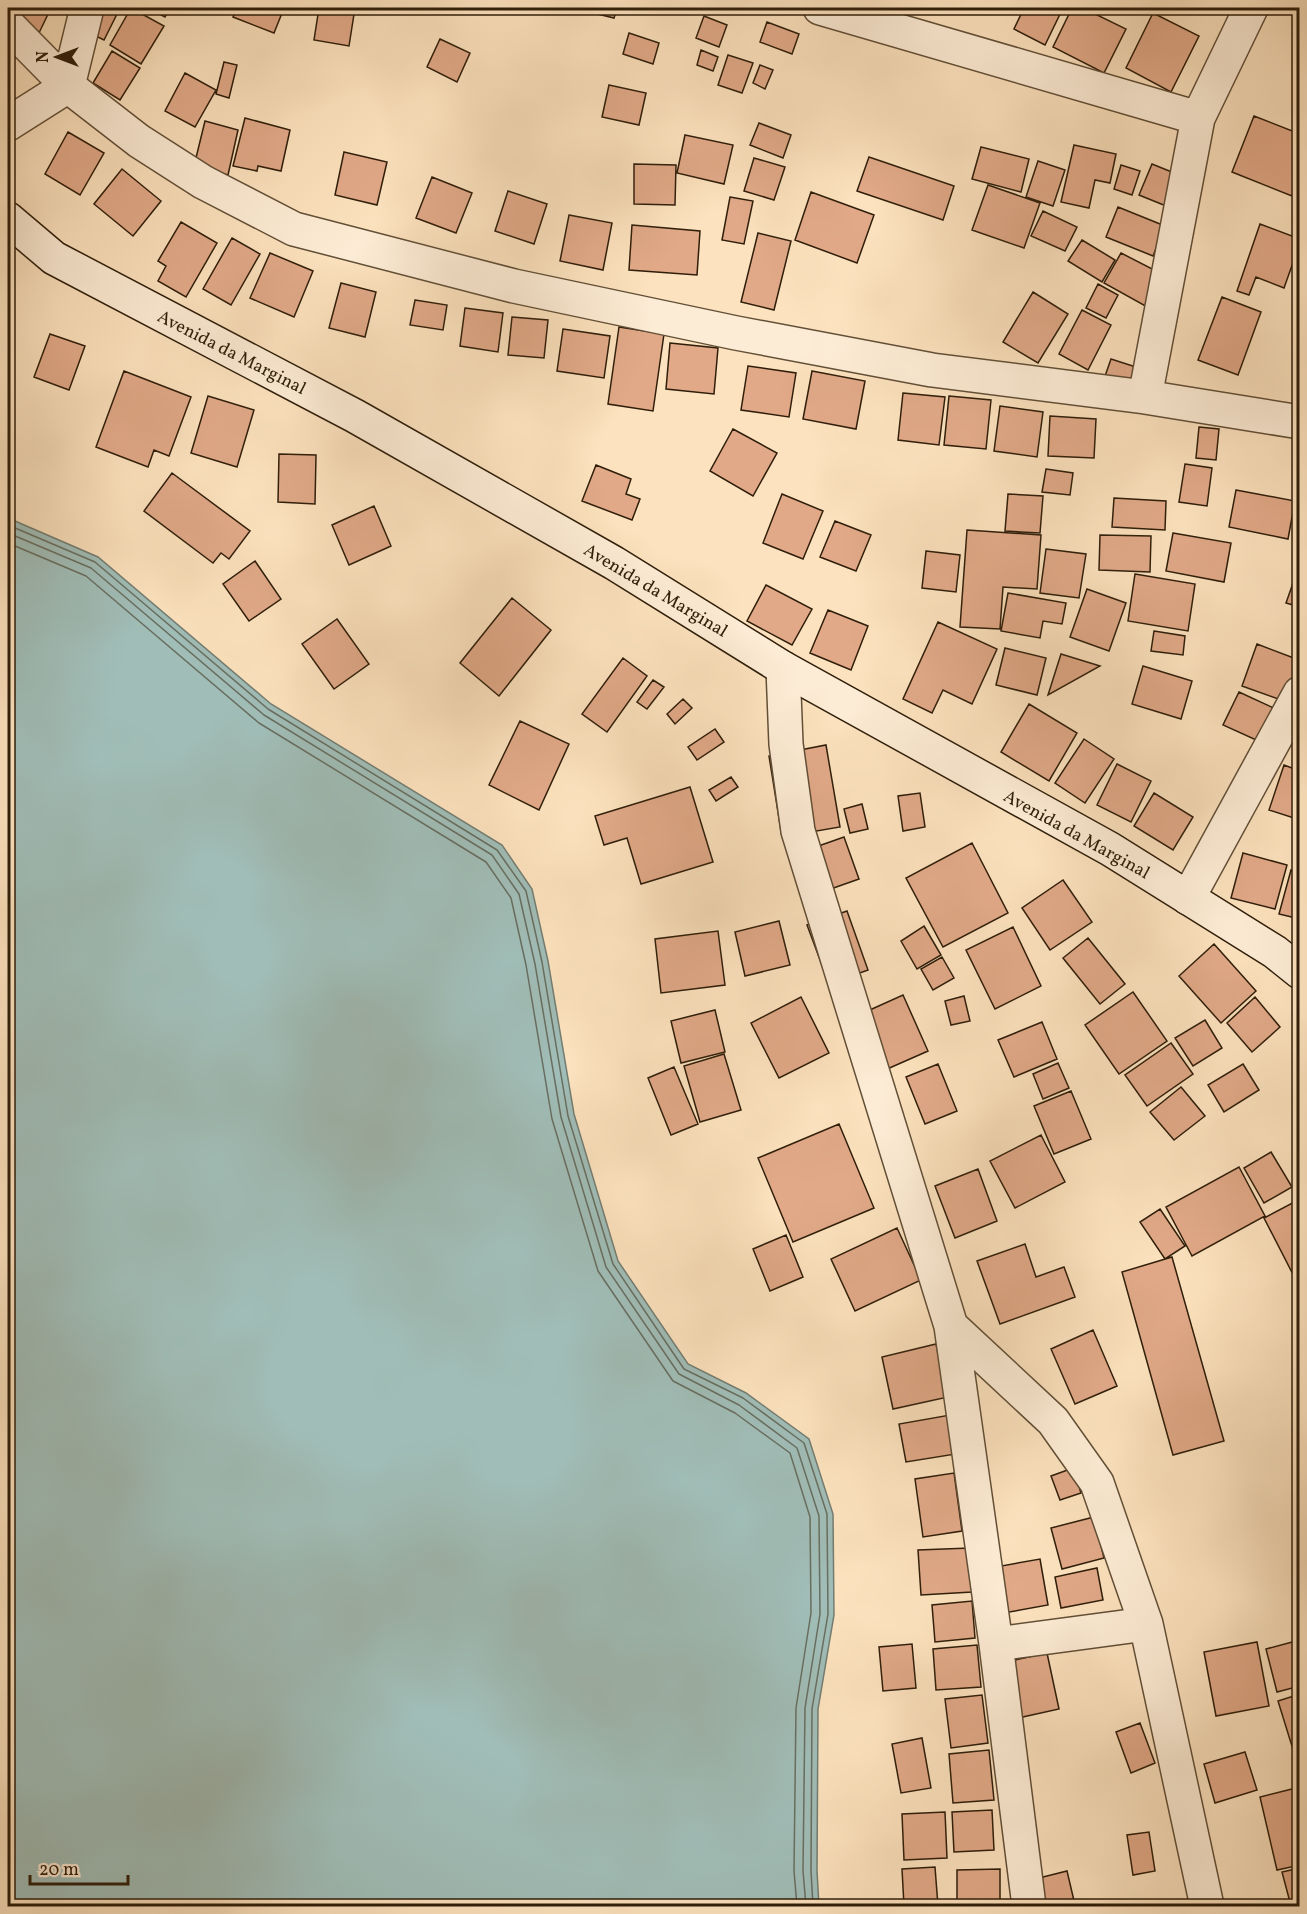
<svg xmlns="http://www.w3.org/2000/svg" width="1307" height="1914" font-family="Vollkorn,serif">
	<rect width="100%" height="100%" fill="#fce2be"/>
	<filter id="stains"><feTurbulence type="fractalNoise" baseFrequency=".00333" numOctaves="4"/><feColorMatrix values="0 0 0 0 .2 0 0 0 0 .09 0 0 0 0 .02 0 0 0 .5 -.17"/></filter>
	<radialGradient id="worn" r=".72"><stop offset=".6" stop-color="#630" stop-opacity="0"/><stop offset="1" stop-color="#630" stop-opacity=".3"/></radialGradient>
	<path fill="#a0bdb7" stroke="#737d72" stroke-width="1.5" d="M8 518 98 557 271 704 502 845 532 889 548 961 574 1114 618 1261 688 1364 746 1393 809 1439 833 1514 834 1615 818 1709 817 1871 819 1906H8Z"/>
	<g fill="none" stroke-linecap="round" stroke-linejoin="round">
		<path stroke="#686e60" stroke-width="1.5" d="M8 525 95 562 268 709 497 850 526 891 542 962 568 1116 613 1264 684 1369 743 1398 804 1443 827 1514 828 1614 812 1709 811 1871 813 1906
			M8 533 91 568 264 715 492 855 519 894 535 964 561 1117 606 1267 679 1374 739 1405 797 1448 819 1516 820 1614 805 1708 803 1871 806 1906
			M8 543 86 576 259 723 486 862 511 898 526 965 552 1119 598 1271 673 1381 735 1413 790 1453 810 1517 811 1613 796 1708 794 1871 797 1906"/>
	</g>
	<path fill="#e1a988" stroke="#2f1e0a" stroke-width="1.5" d="M14 8H51L37 37 8 21Z
		M89 8H120L104 40 79 28Z
		M131 8 164 26 141 64 110 45Z
		M148 8H170L165 17Z
		M237 8H284L274 33 233 17Z
		M319 8 354 14 349 46 314 40Z
		M573 8H617L614 18Z
		M1024 8H1063L1045 45 1014 29Z
		M1072 8H1083L1126 29 1104 73 1053 47Z
		M1153 13 1199 36 1171 92 1126 68Z
		M704 16 727 25 719 47 696 38Z
		M767 22 799 34 792 54 760 42Z
		M629 33 659 43 653 64 623 54Z
		M440 39 470 53 457 82 427 67Z
		M701 50 718 57 713 71 697 65Z
		M112 51 140 68 120 100 93 83Z
		M728 55 753 63 742 93 718 85Z
		M224 62 237 65 229 98 216 94Z
		M760 65 773 70 765 89 753 83Z
		M185 73 216 90 195 127 165 111Z
		M609 85 646 93 639 125 602 117Z
		M1254 116 1300 134V175L1292 196 1232 172Z
		M245 118 290 130 281 171 258 166 257 171 233 166Z
		M205 121 238 130 228 175 194 166Z
		M759 123 791 135 783 158 750 145Z
		M68 132 104 153 80 195 45 174Z
		M685 135 733 145 724 184 677 173Z
		M1074 145 1116 154 1110 183 1095 180 1089 208 1061 202Z
		M981 147 1029 159 1021 192 972 179Z
		M344 152 387 162 377 205 335 195Z
		M869 157 954 186 943 220 857 191Z
		M754 158 785 167 774 200 744 191Z
		M1038 161 1065 170 1053 206 1026 197Z
		M634 164 676 165 675 205 634 204Z
		M1152 164 1189 179 1176 210 1139 195Z
		M1121 165 1140 171 1132 195 1114 189Z
		M122 169 161 201 133 236 94 204Z
		M432 177 472 193 456 233 416 218Z
		M988 185 1040 203 1024 248 972 230Z
		M508 191 547 204 534 244 495 231Z
		M811 192 874 215 857 263 795 240Z
		M730 197 753 201 744 244 722 240Z
		M1118 207 1165 226 1153 256 1106 237Z
		M1043 211 1077 227 1065 251 1031 236Z
		M569 215 612 223 603 270 560 261Z
		M181 222 217 243 186 297 158 281 166 266 158 261Z
		M1260 224 1300 239V243L1284 288 1256 277 1249 295 1237 291Z
		M632 225 700 231 697 275 629 270Z
		M758 233 791 241 774 310 741 302Z
		M232 238 260 254 231 305 203 289Z
		M1082 240 1115 260 1102 282 1068 261Z
		M270 253 313 271 294 317 250 298Z
		M1121 253 1166 276 1149 308 1104 283Z
		M341 283 376 292 365 337 329 328Z
		M1098 284 1118 295 1106 318 1086 308Z
		M1033 292 1068 314 1038 363 1003 342Z
		M1222 297 1261 312 1238 375 1198 360Z
		M415 300 447 305 443 330 410 325Z
		M465 308 503 313 498 352 460 346Z
		M1082 310 1111 325 1088 370 1059 354Z
		M512 317 548 320 544 358 508 355Z
		M619 327 664 334 653 411 608 404Z
		M563 329 610 336 604 378 557 371Z
		M50 334 85 346 69 390 34 377Z
		M670 343 718 348 714 394 666 389Z
		M1111 359 1139 368 1132 389 1104 379Z
		M748 366 796 373 789 417 741 410Z
		M124 371 191 397 169 456 154 450 148 467 96 447Z
		M812 371 865 381 856 429 803 419Z
		M903 393 945 397 939 445 898 440Z
		M208 396 254 410 237 467 191 453Z
		M949 396 991 400 986 449 944 445Z
		M1000 406 1043 412 1037 457 994 451Z
		M1050 416 1096 419 1094 458 1048 456Z
		M1199 427 1219 429 1216 460 1196 458Z
		M733 429 777 453 753 496 710 471Z
		M279 454 316 455 315 504 278 502Z
		M1185 464 1212 468 1207 506 1179 502Z
		M596 465 631 479 626 494 640 499 632 520 582 501Z
		M1046 469 1073 473 1070 495 1042 492Z
		M172 473 250 531 229 559 221 553 213 563 144 511Z
		M1236 490 1295 501 1288 539 1229 527Z
		M782 494 823 511 803 559 763 543Z
		M1008 494 1043 496 1040 533 1005 531Z
		M1114 498 1166 501 1165 530 1112 527Z
		M374 506 391 546 349 565 332 525Z
		M835 521 871 535 856 571 820 557Z
		M967 530 1041 535 1037 589 1003 587 1000 629 960 627Z
		M1173 533 1231 543 1224 582 1166 571Z
		M1100 535 1151 536 1150 572 1099 570Z
		M1046 549 1086 554 1079 598 1040 593Z
		M926 551 960 555 956 592 922 588Z
		M255 561 281 599 249 621 223 584Z
		M1299 566H1300V607L1286 603Z
		M1135 574 1195 584 1188 631 1128 621Z
		M766 585 812 609 792 645 747 621Z
		M1087 589 1126 603 1109 651 1070 637Z
		M1008 593 1066 603 1062 624 1043 621 1040 638 1001 631Z
		M512 598 551 630 499 696 460 663Z
		M828 610 868 626 851 670 810 653Z
		M337 619 369 664 334 689 302 644Z
		M938 622 997 649 972 704 943 690 932 713 903 699Z
		M1154 631 1185 636 1183 655 1151 651Z
		M1257 644 1299 660 1284 701 1242 686Z
		M1005 648 1046 658 1037 695 996 685Z
		M1061 654 1100 666 1048 695Z
		M623 658 647 676 607 732 582 714Z
		M1143 666 1192 681 1181 719 1132 704Z
		M653 680 664 687 647 709 637 702Z
		M1239 692 1280 711 1265 744 1223 725Z
		M683 699 692 708 675 724 667 714Z
		M1029 704 1077 733 1049 781 1001 752Z
		M520 721 569 744 539 810 489 785Z
		M715 729 724 742 697 760 688 747Z
		M1300 737V754L1293 751Z
		M1084 739 1114 759 1085 803 1055 783Z
		M826 745 840 827 782 837 769 756Z
		M1117 764 1151 781 1131 822 1097 805Z
		M1284 765 1300 771V820L1269 810Z
		M731 777 738 787 716 801 709 790Z
		M690 787 713 862 641 884 627 838 604 845 595 816Z
		M920 793 925 827 903 831 898 796Z
		M1154 793 1193 817 1173 850 1134 826Z
		M862 804 868 829 850 833 844 809Z
		M844 837 859 879 825 891 810 849Z
		M972 843 1008 913 943 947 906 878Z
		M1243 853 1287 865 1275 909 1231 898Z
		M1291 870 1300 873V919L1279 914Z
		M1063 880 1092 922 1050 950 1022 908Z
		M847 911 868 970 829 984 807 925Z
		M779 921 790 965 745 976 735 932Z
		M924 926 941 955 917 969 901 941Z
		M1013 927 1041 986 995 1009 966 950Z
		M718 931 725 985 661 993 655 939Z
		M1088 938 1125 984 1100 1004 1063 958Z
		M1214 944 1256 991 1221 1023 1179 976Z
		M942 957 954 978 933 990 921 969Z
		M1133 992 1167 1041 1119 1074 1085 1025Z
		M903 995 928 1051 885 1070 861 1014Z
		M964 996 970 1021 951 1025 945 1001Z
		M801 997 829 1053 779 1078 751 1023Z
		M1255 997 1280 1027 1252 1052 1227 1023Z
		M715 1010 725 1052 681 1063 671 1021Z
		M1205 1020 1222 1048 1193 1066 1175 1038Z
		M1042 1022 1057 1059 1014 1077 998 1040Z
		M1171 1043 1193 1074 1147 1106 1125 1075Z
		M724 1054 741 1110 700 1122 684 1066Z
		M1058 1063 1069 1088 1043 1099 1033 1074Z
		M938 1064 957 1111 925 1124 906 1077Z
		M1243 1064 1259 1090 1224 1112 1208 1085Z
		M674 1067 698 1124 671 1135 648 1078Z
		M1181 1087 1205 1116 1174 1140 1150 1112Z
		M1071 1091 1091 1139 1054 1154 1034 1106Z
		M839 1124 874 1208 793 1242 758 1158Z
		M1041 1135 1065 1182 1015 1208 990 1161Z
		M1271 1152 1292 1187 1264 1203 1244 1168Z
		M1239 1167 1265 1216 1192 1256 1166 1207Z
		M978 1169 997 1221 955 1238 935 1186Z
		M1300 1199V1288L1264 1218Z
		M1160 1209 1185 1246 1165 1259 1140 1222Z
		M897 1228 921 1280 855 1311 831 1259Z
		M786 1235 803 1277 770 1291 753 1249Z
		M1025 1244 1036 1277 1064 1267 1075 1297 1000 1324 977 1261Z
		M1172 1257 1224 1441 1173 1455 1122 1272Z
		M1093 1330 1117 1386 1075 1404 1051 1349Z
		M936 1344 948 1397 893 1409 882 1357Z
		M950 1415 956 1454 906 1462 899 1424Z
		M1073 1468 1081 1493 1060 1500 1051 1476Z
		M954 1473 962 1531 923 1537 915 1479Z
		M1094 1517 1104 1558 1062 1569 1051 1528Z
		M970 1548 972 1592 921 1595 918 1550Z
		M1040 1559 1048 1605 998 1614 990 1568Z
		M1097 1568 1103 1600 1061 1608 1055 1577Z
		M972 1601 975 1638 935 1642 932 1605Z
		M1296 1641 1300 1655V1686L1277 1692 1266 1649Z
		M1257 1642 1269 1706 1216 1716 1204 1652Z
		M912 1644 916 1688 883 1691 879 1647Z
		M977 1645 981 1687 936 1690 933 1649Z
		M1047 1653 1059 1709 1018 1718 1006 1662Z
		M1300 1694V1754L1295 1756 1278 1701Z
		M982 1695 988 1743 951 1748 945 1699Z
		M1140 1723 1155 1763 1131 1773 1116 1732Z
		M922 1738 931 1788 901 1793 892 1744Z
		M989 1750 994 1800 953 1803 949 1754Z
		M1245 1752 1257 1790 1215 1803 1204 1764Z
		M1296 1788 1300 1802V1865L1277 1870 1260 1797Z
		M992 1810 994 1850 954 1852 952 1812Z
		M945 1812 947 1858 904 1860 902 1814Z
		M1149 1832 1155 1871 1133 1875 1127 1835Z
		M935 1867 938 1906H904L902 1869Z
		M1300 1868V1906H1291L1282 1872Z
		M1000 1869V1902L957 1903V1870Z
		M1067 1871 1075 1905 1042 1906 1035 1879Z"/>
	<g fill="none" stroke-linecap="round" stroke-linejoin="round">
		<g stroke="#624f37" stroke-width="36">
			<path id="street" d="M820 8 1198 118
				M8 25 68 86 139 141 203 182 294 229 514 286 736 333 932 370 1145 397 1300 422
				M8 124 68 86 87 8
				M1145 397 1198 118 1251 8
				M783 668 786 744 798 831 951 1326 996 1644 1029 1906
				M1188 898 1300 693
				M951 1326 1053 1421 1097 1483 1146 1624 1207 1906
				M996 1644 1146 1624"/>
		</g>
		<g stroke="#2f1e0a" stroke-width="36">
			<path id="secondary" d="M8 219 54 258 355 416 614 563 783 668 1110 849 1275 952 1300 972"/>
		</g>
		<use href="#street" stroke="#fdecd5" stroke-width="33"/>
		<use href="#secondary" stroke="#fdecd5" stroke-width="33"/>
	</g>
	<g text-anchor="middle" stroke-width="4.5" stroke-linejoin="round" paint-order="stroke">
		<g font-size="18" fill="#2f1e0a" stroke="#fdecd5">
			<text transform="translate(232 352) rotate(27)" y="6">Avenida da Marginal</text>
			<text transform="translate(656 590) rotate(31)" y="6">Avenida da Marginal</text>
			<text transform="translate(1077 834) rotate(29)" y="6">Avenida da Marginal</text>
		</g>
	</g>
	<rect width="1307" height="1914" fill="none" stroke="#fce2be" stroke-width="30"/>
	<rect x="9" y="9" width="1289" height="1896" fill="none" stroke="#2f1e0a" stroke-width="3"/>
	<rect x="15" y="15" width="1277" height="1884" fill="none" stroke="#2f1e0a" stroke-width="1.5"/>
	<g transform="translate(57 57) rotate(270)" stroke="#fdecd5" stroke-width="4.5" paint-order="stroke">
	<path d="M0-4.5L10 22L0 15L-10 22Z" fill="#2f1e0a"/>
	<text y="-9" font-size="16" font-weight="bold" text-anchor="middle" fill="#2f1e0a">N</text>
	</g>
	<path d="M30 1875v9h98v-9" fill="none" stroke="#2f1e0a" stroke-width="3"/>
	<text x="39" y="1875" font-size="18" fill="#2f1e0a" stroke="#fdecd5" stroke-width="4.5" paint-order="stroke">20 m</text>
	<rect width="100%" height="100%" filter="url(#stains)"/>
	<rect width="100%" height="100%" fill="url(#worn)"/>
</svg>
